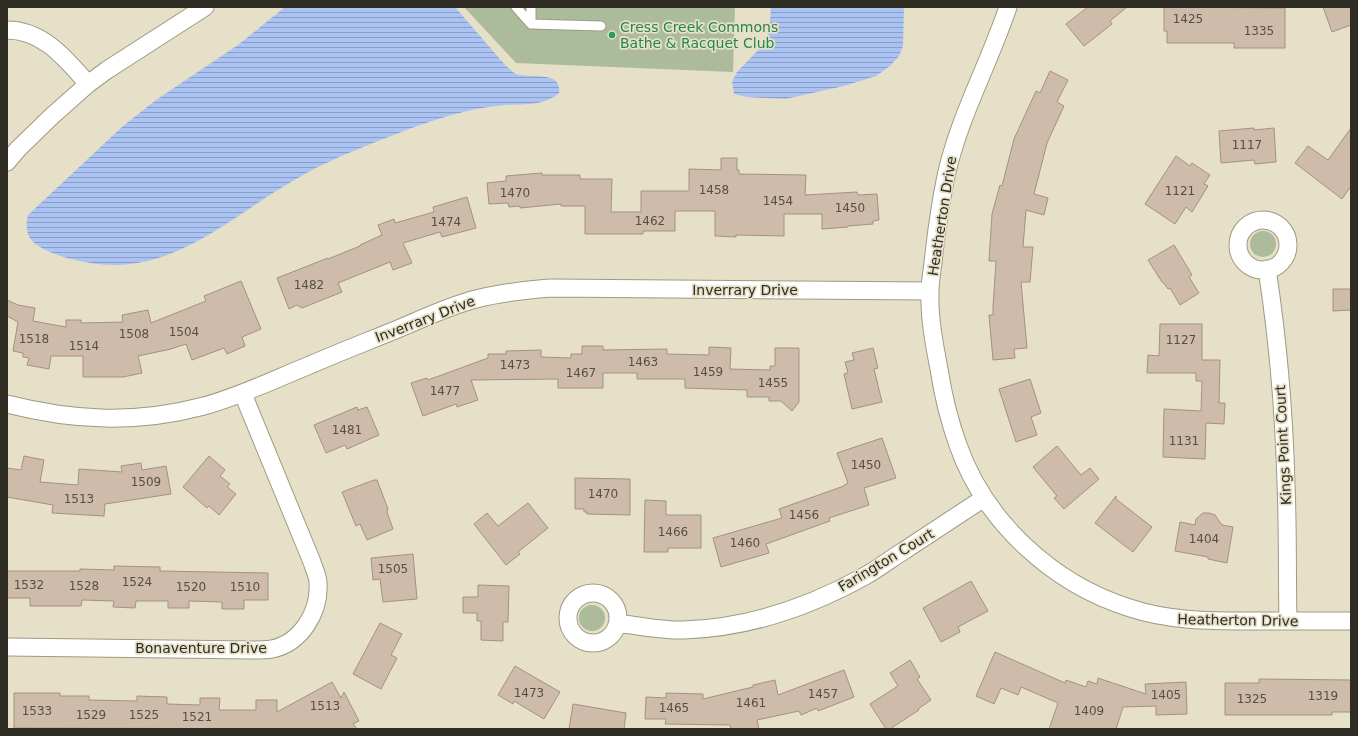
<svg xmlns="http://www.w3.org/2000/svg" width="1358" height="736" font-family="'DejaVu Sans',sans-serif">
	<defs>
		<pattern id="water-rules" width="6" height="5" patternUnits="userSpaceOnUse"><rect width="6" height="5" fill="#aac3f3"/><path d="M0 2.5h6" fill="none" stroke="#8b9fc4"/></pattern>
	</defs>
	<rect width="100%" height="100%" fill="#e5e0c7"/>
	<path fill="#acbc9b" d="M464 7H735L733 72 516 63Z
		M1250 244a13 13 0 1 1 26 0a13 13 0 1 1-26 0Z
		M579 618a13 13 0 1 1 26 0a13 13 0 1 1-26 0Z"/>
	<path fill="url(#water-rules)" d="M285 7H455L506 66C509 68 513 72 516 74 531 79 562 70 559 93 544 106 524 104 505 105 456 109 409 129 363 147 341 156 318 166 298 178 228 217 171 279 85 262 73 260 61 257 50 252 32 244 23 236 28 215L123 126 156 100 238 45Z
		M771 7H904L903 46 899 56 890 66 876 76 844 86 785 99 747 97 734 94 732 82 737 72 766 42 770 24Z"/>
	<path fill="#cfbba9" stroke="#a49180" d="M1088 7H1127L1110 21 1112 24 1084 46 1066 24Z
		M1164 7 1285 8V48H1234V43H1167V31H1164Z
		M1323 7H1351V25L1332 32Z
		M1050 71 1068 80 1057 102 1064 106 1047 143 1034 194 1048 198 1044 215 1026 210 1023 247H1033L1030 282H1021L1027 348 1014 349 1015 358 993 360 989 315H993V308L996 261H989L992 214 1000 185 1002 186 1014 139 1036 91 1040 93Z
		M1254 128V130L1274 128 1276 162 1255 164 1254 160 1221 163 1219 131Z
		M1351 128V186L1342 199 1295 163 1308 146 1328 160Z
		M1176 156 1190 166 1192 163 1210 175 1204 184 1208 186 1192 212 1186 207 1175 224 1145 204Z
		M721 158H737V170H739V174L806 175 805 195 857 192 858 195 877 194 879 220 873 221V224L848 226V227L822 229V214H784V236L736 235V237L715 236V211H675V231H643V234H585V206H561V204L520 208V206L509 207 508 203 489 204 487 183 506 181V176L542 173V175H580V179H612L611 212H641V191H689V169L721 170Z
		M467 197 476 228 442 237 440 232 403 243 412 263 393 270 390 262 338 283 342 292 302 308 297 305 289 309 277 278 328 258V259L360 246V245L382 235 378 225 394 219 395 223 434 212 433 207Z
		M1174 245 1192 275 1189 277 1199 293 1180 305 1170 288 1168 289 1163 282H1162L1148 260Z
		M241 281 261 329 242 337 245 346 227 354 224 348 192 360 186 344 171 349 138 356 142 373 123 377H83V356H51L49 369 27 365 29 358 23 357V353L13 351 18 322 7 316V300L18 305 35 308 33 321 66 327V320H81V323L123 322 122 315 148 310 151 323 206 301 204 296Z
		M1333 289H1351V310L1333 311Z
		M1160 324H1202V360H1220L1219 403H1225L1224 424 1206 423 1205 459 1163 457 1164 409 1201 411 1202 381H1196V373H1147L1148 355 1159 356Z
		M582 346H603V350L667 349V354L709 355V347L731 348 730 369 770 370V366H775V348H799V402L792 411 781 401H769V397H747V390L685 388V379H637V373H603V388H558V379L471 380 478 400 457 407 456 404 423 416 411 383 427 378 428 380 488 358V354H506V351L541 350V357L571 358V354H582Z
		M873 348 878 368 874 369 882 402 852 409 844 374 848 373 845 362 854 360 852 353Z
		M1030 379 1041 413 1031 417 1037 435 1016 442 999 389Z
		M357 407 358 410 367 407 379 435 347 449 345 445 326 453 314 425Z
		M882 438 896 478 864 488 869 505 829 518 830 521 766 544 769 553 721 567 713 538 782 518 779 509 844 486V485L848 483 837 453Z
		M1057 446 1081 475 1090 468 1099 479 1064 509 1054 498 1057 496 1033 467Z
		M24 456 44 460 40 482 78 485 79 469 122 472 121 466 141 463 142 470 166 466 171 494 105 504 104 516 52 513 53 505 7 497V468L21 470Z
		M209 456 225 470 220 476 230 484 227 487 236 494 219 515 209 506 207 508 183 487Z
		M575 478 630 479V515L587 514V512H584V509H575Z
		M374 480H377L388 509 387 512 393 529 367 540 360 524 356 526 342 492Z
		M1116 496V499L1152 527 1133 552 1095 523Z
		M645 500 666 501V515H701V548H668V552H644Z
		M528 503 548 528 518 552 520 554 506 565 474 524 487 513 498 526Z
		M1203 513H1209L1215 515 1222 525 1233 527 1227 563 1208 559V557L1175 551 1180 522 1195 525 1196 519Z
		M413 554 417 599 383 602 380 579 373 580 371 558Z
		M114 566 160 567V571L268 573V600H244V609H222V602L189 601V608H168V601H136L135 608 113 607 114 601 82 600 81 606H30V598H7V571H80V569L114 570Z
		M971 581 988 611 958 627 960 632 941 642 923 608Z
		M478 585 509 586 508 622H503V641L481 640V621H477V613H463V597H478Z
		M380 623 402 634 391 655 397 658 381 689 353 674Z
		M995 652 1065 683 1066 680 1086 687 1088 681 1097 684 1098 678 1146 694 1145 684 1186 682 1187 714 1156 715V706L1123 707 1116 729H1049L1058 703 1021 687 1018 695 1001 688 994 704 976 696Z
		M910 660 920 677 917 679 931 700 918 709 919 710 890 729H886L870 704 898 686 890 673Z
		M515 666 560 692 544 719 514 701 513 704 498 695Z
		M844 670 854 697 818 711 817 708 801 715 799 711 757 720 759 729H731L730 725 665 724 666 719H645L646 697 666 698V693L703 694V699L753 687V685L775 680 778 695Z
		M1259 679 1351 680V712H1332V715H1225V683H1259Z
		M332 682 341 698 344 692 359 721 353 724 357 729 14 728V693H60V696H89V700L137 701V696L167 697V704L200 705V698H220L219 710H256V700H277V712Z
		M573 704 626 713 624 729H569Z"/>
	<g fill="none" stroke-linecap="round" stroke-linejoin="round">
		<g stroke="#9f9a82" stroke-width="11">
			<path id="lane" d="M516 7 531 24 601 26
				M531 24V7"/>
		</g>
		<g stroke="#9f9a82" stroke-width="19">
			<path id="street" d="M1008 7C989 64 959 117 946 176 940 205 936 234 933 263 932 272 930 282 930 291 929 317 934 343 939 369 943 395 949 420 958 445 985 522 1053 584 1130 608 1169 621 1209 621 1249 621 1283 621 1317 621 1351 621
				M7 30C43 30 66 59 88 84
				M7 162 18 149 52 116 88 84 107 70 205 7
				M1238 245a25 25 0 1 1 50 0a25 25 0 1 1-50 0Z
				M1267 269C1278 340 1284 412 1286 484 1288 530 1287 576 1288 621
				M7 404C74 421 136 424 204 406 241 396 275 379 310 365 342 351 374 339 405 326 428 316 452 305 476 299 500 293 525 290 550 288L930 291
				M568 618a25 25 0 1 1 50 0a25 25 0 1 1-50 0Z
				M618 623C639 626 662 631 684 630 748 628 809 607 865 576 879 568 892 558 905 550 932 532 958 515 984 498
				M7 647 253 650C259 650 265 650 272 649 301 643 320 612 318 583 318 576 314 569 312 562L243 394"/>
		</g>
		<use href="#lane" stroke="#fff" stroke-width="9"/>
		<use href="#street" stroke="#fff" stroke-width="17"/>
	</g>
	<circle fill="#2e9e5b" stroke="#e5e0c7" stroke-width="1.5" cx="612" cy="35" r="4"/>
	<g text-anchor="middle" stroke-width="3.5" stroke-linejoin="round" paint-order="stroke">
		<g font-size="12" fill="#565044">
			<text x="1188" y="23">1425</text>
			<text x="1259" y="35">1335</text>
			<text x="1247" y="149">1117</text>
			<text x="714" y="194">1458</text>
			<text x="1180" y="195">1121</text>
			<text x="515" y="197">1470</text>
			<text x="778" y="205">1454</text>
			<text x="850" y="212">1450</text>
			<text x="650" y="225">1462</text>
			<text x="446" y="226">1474</text>
			<text x="309" y="289">1482</text>
			<text x="184" y="336">1504</text>
			<text x="134" y="338">1508</text>
			<text x="34" y="343">1518</text>
			<text x="1181" y="344">1127</text>
			<text x="84" y="350">1514</text>
			<text x="643" y="366">1463</text>
			<text x="515" y="369">1473</text>
			<text x="708" y="376">1459</text>
			<text x="581" y="377">1467</text>
			<text x="773" y="387">1455</text>
			<text x="445" y="395">1477</text>
			<text x="347" y="434">1481</text>
			<text x="1184" y="445">1131</text>
			<text x="866" y="469">1450</text>
			<text x="146" y="486">1509</text>
			<text x="603" y="498">1470</text>
			<text x="79" y="503">1513</text>
			<text x="804" y="519">1456</text>
			<text x="673" y="536">1466</text>
			<text x="1204" y="543">1404</text>
			<text x="745" y="547">1460</text>
			<text x="393" y="573">1505</text>
			<text x="137" y="586">1524</text>
			<text x="29" y="589">1532</text>
			<text x="84" y="590">1528</text>
			<text x="191" y="591">1520</text>
			<text x="245" y="591">1510</text>
			<text x="529" y="697">1473</text>
			<text x="823" y="698">1457</text>
			<text x="1166" y="699">1405</text>
			<text x="1323" y="700">1319</text>
			<text x="1252" y="703">1325</text>
			<text x="751" y="707">1461</text>
			<text x="325" y="710">1513</text>
			<text x="674" y="712">1465</text>
			<text x="37" y="715">1533</text>
			<text x="1089" y="715">1409</text>
			<text x="91" y="719">1529</text>
			<text x="144" y="719">1525</text>
			<text x="197" y="721">1521</text>
		</g>
		<g font-size="14" fill="#27864d" stroke="#e5e0c7" text-anchor="start">
			<text x="620" y="32">Cress Creek Commons<tspan x="620" dy="16">Bathe &amp; Racquet Club</tspan></text>
		</g>
		<g font-size="14" fill="#2e2c23" stroke="#e5e0c7">
			<text transform="translate(942 216) rotate(-81)" y="5">Heatherton Drive</text>
			<text x="745" y="295">Inverrary Drive</text>
			<text transform="translate(425 319) rotate(-21)" y="5">Inverrary Drive</text>
			<text transform="translate(1283 445) rotate(-93)" y="5">Kings Point Court</text>
			<text transform="translate(886 560) rotate(-31)" y="5">Farington Court</text>
			<text transform="translate(1238 620) rotate(1)" y="5">Heatherton Drive</text>
			<text x="201" y="653">Bonaventure Drive</text>
		</g>
	</g>
	<rect width="1358" height="736" fill="none" stroke="#2e2c23" stroke-width="16"/>
</svg>
